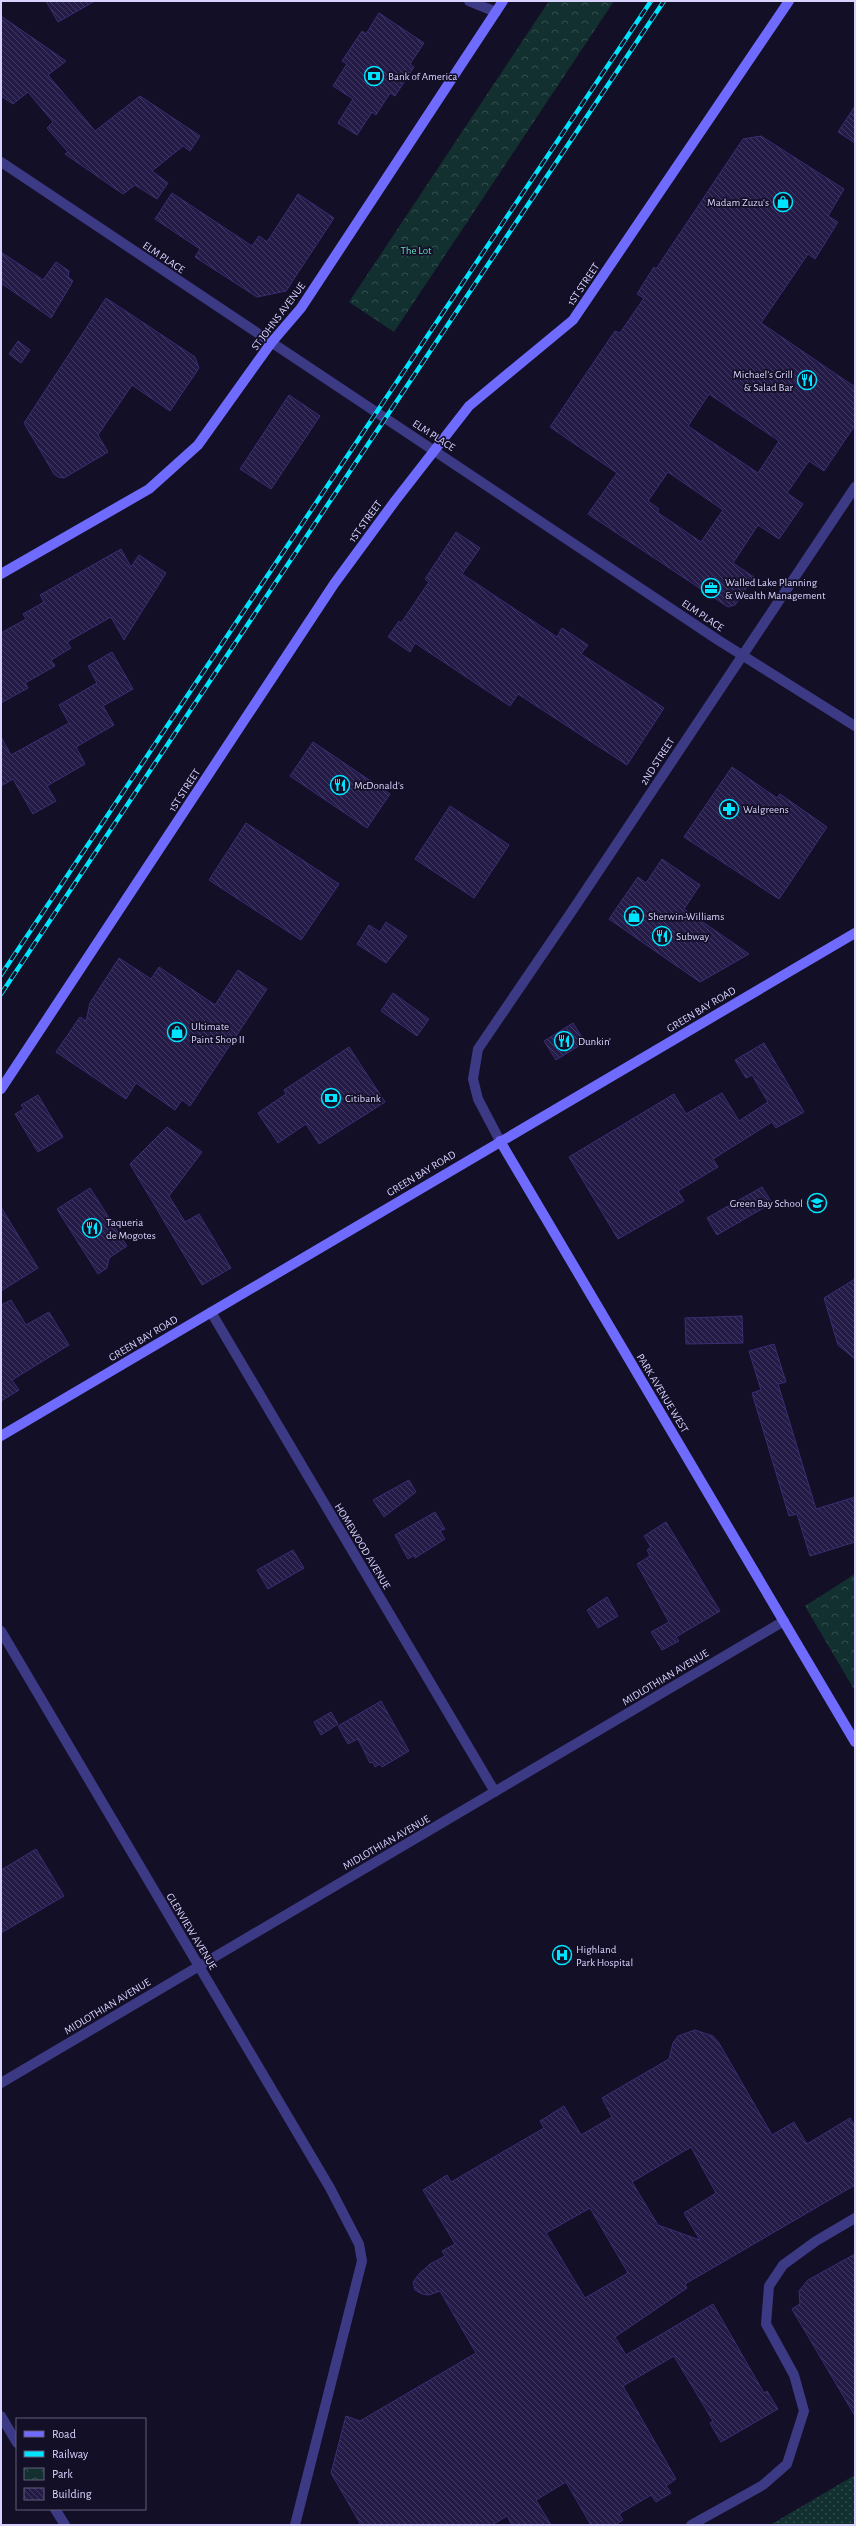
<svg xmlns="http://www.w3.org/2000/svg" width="856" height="2526" font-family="'Alegreya Sans',sans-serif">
	<defs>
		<pattern id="grass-dots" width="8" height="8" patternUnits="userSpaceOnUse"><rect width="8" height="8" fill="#12302f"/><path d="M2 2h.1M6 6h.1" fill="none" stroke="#344d4e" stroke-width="1.8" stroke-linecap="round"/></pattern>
		<pattern id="park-crowns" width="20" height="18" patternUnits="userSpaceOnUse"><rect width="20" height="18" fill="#12302f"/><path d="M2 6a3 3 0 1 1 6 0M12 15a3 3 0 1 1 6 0" fill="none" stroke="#344d4e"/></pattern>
		<pattern id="building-back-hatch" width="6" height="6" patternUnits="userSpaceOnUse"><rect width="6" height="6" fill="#241b47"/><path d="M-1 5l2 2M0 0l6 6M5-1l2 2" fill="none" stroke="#433b63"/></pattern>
	</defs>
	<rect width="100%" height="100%" fill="#130f26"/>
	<path fill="url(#grass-dots)" d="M855 2475V2525H770Z"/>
	<path fill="url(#park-crowns)" d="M549 1H614L394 332 349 302Z
		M855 1574V1691L805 1606Z"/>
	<path fill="url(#building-back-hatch)" stroke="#3b2d73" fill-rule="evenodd" d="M46 1H95L58 22Z
		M379 13 424 43 410 64 414 67 395 96 390 93 376 115 372 112 357 135 338 123 353 99 333 86 347 64 342 61 362 31 366 34Z
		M1 16 66 61 48 75 95 131 140 96 200 136 190 151 183 146 152 171 168 183 157 199 135 185 123 194 65 154 68 152 47 128 53 122 28 92 13 104 1 96Z
		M855 106V143L838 132Z
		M761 136 844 189 828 216 838 222 815 259 808 254 761 323 855 387V425L824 471 809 461 787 493 803 504 779 539 758 525 733 563 754 577 735 605 728 607 588 514 617 473 550 427 615 331 620 333 644 298 637 294 654 267 656 269 743 139ZM709 394 779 441 758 473 688 426ZM668 472 723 510 701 542 657 512 659 509 648 501Z
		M172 193 252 246 259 236 267 242 298 194 334 218 286 291 257 297 195 257 200 249 155 219Z
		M1 252 43 280 56 262 69 271 68 277 73 281 51 318 1 283Z
		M106 298 195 357 199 368 170 411 132 385 98 435 108 452 64 478 58 477 54 474 24 423Z
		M18 341 30 350 21 363 9 354Z
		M289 395 320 416 271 489 240 469Z
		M456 532 480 548 462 574 557 637 562 628 588 645 581 654 664 708 627 765 518 694 510 706 415 643 410 652 388 637 399 621 401 623 429 582 425 579Z
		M121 549 131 567 139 555 166 573 124 640 111 617 67 642 71 648 51 660 55 666 25 683 28 688 1 703V633L26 619 23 614 44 602 40 595Z
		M112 652 133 689 103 706 114 725 76 747 85 764 47 786 56 801 33 814 13 779 1 786V737L11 755 69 723 59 705 97 683 88 666Z
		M313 742 390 794 367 828 290 776Z
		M732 767 777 798 780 794 827 827 779 899 684 837Z
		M450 806 509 845 474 898 415 859Z
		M246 823 339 884 301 940 209 880Z
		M662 859 700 885 684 909 749 954 700 982 609 919 638 877 646 883Z
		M386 922 407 936 386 963 357 944 369 925 380 932Z
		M119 958 151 979 159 967 215 1005 238 970 267 989 190 1106 182 1100 175 1110 136 1083 126 1099 56 1052 80 1017 86 1021 90 1003Z
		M393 993 429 1019 417 1036 381 1011Z
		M573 1023 585 1042 556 1060 544 1041Z
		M764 1043 804 1112 776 1128 772 1122 713 1159 718 1167 678 1191 684 1201 618 1239 569 1157 674 1094 686 1114 722 1093 739 1121 768 1102 752 1075 746 1078 735 1060Z
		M349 1047 385 1102 319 1144 306 1124 278 1143 258 1113 286 1094 284 1090Z
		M38 1095 63 1137 38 1152 15 1114 24 1109 21 1105Z
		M167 1127 202 1152 169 1196 185 1222 199 1214 231 1268 202 1285 130 1164Z
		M762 1187 772 1203 717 1235 707 1218Z
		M90 1188 127 1246 109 1258 107 1268 98 1274 57 1209Z
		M1 1207 38 1268 1 1291Z
		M855 1279V1359L838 1345 824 1298Z
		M11 1300 26 1325 49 1312 69 1345 12 1380 19 1390 1 1401V1305Z
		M742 1316 743 1343 686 1344 685 1318Z
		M774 1344 786 1382 778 1384 816 1509 855 1497V1542L810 1556 797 1514 789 1516 752 1393 761 1390 749 1351Z
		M409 1480 416 1492 384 1517 373 1500Z
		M435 1512 445 1529 440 1531 445 1539 415 1558 414 1555 408 1559 395 1535Z
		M666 1522 720 1611 676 1637 679 1641 662 1650 651 1632 669 1622 637 1564 650 1556 647 1550 651 1547 644 1536Z
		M293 1550 304 1568 268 1589 257 1570Z
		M607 1597 618 1616 598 1628 587 1610Z
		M381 1701 409 1751 382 1767 380 1764 375 1767 373 1762 370 1763 358 1739 348 1744 338 1726Z
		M331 1712 338 1724 321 1735 314 1722Z
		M36 1849 64 1896 1 1933V1870Z
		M695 2030 713 2036 719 2043 772 2135 794 2122 807 2144 850 2118 855 2126V2185L685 2284 687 2288 615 2337 626 2355 713 2304 764 2393 767 2391 778 2409 721 2442 710 2423 713 2421 674 2356 623 2386 676 2479 666 2486 671 2493 656 2502 651 2495 619 2514 623 2520 615 2525H591L566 2482 536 2500 551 2525H512L507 2516 492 2525H361L331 2473 346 2416 360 2421 476 2353 440 2291 429 2295 422 2294 415 2290 413 2282 419 2274 430 2264 445 2256 442 2251 455 2244 423 2190 447 2175 451 2182 544 2128 540 2121 564 2106 581 2135 612 2117 602 2098 669 2059 673 2043 678 2036ZM691 2147 716 2193 684 2213 700 2240 658 2225 632 2182ZM590 2208 628 2273 585 2298 546 2233Z
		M855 2254V2416L792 2309 800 2304 799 2291 808 2280Z"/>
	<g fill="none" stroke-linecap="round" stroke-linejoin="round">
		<path stroke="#3d3a85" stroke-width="10" d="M469 1 496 12
			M1 162 718 640 855 726
			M500 1141 478 1099 473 1079 478 1049 572 911 855 487
			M211 1312 495 1792
			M1 1631 330 2188 359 2244 362 2261 295 2525
			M1 2083 784 1621
			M1 2416 17 2443
			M55 2509 65 2525
			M691 2525 763 2485 787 2464 804 2411 794 2375 766 2324 769 2286 783 2265 816 2241 855 2218"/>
		<path stroke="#6f6bff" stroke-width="10" d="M1 574 149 489 198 445 271 343 301 308 503 1
			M1 1089 334 584 395 501 469 406 573 320 789 1
			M500 1141 855 1742
			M1 1436 855 933"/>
		<g stroke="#00e5ff" stroke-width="4.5">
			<path id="rail" d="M1 975 651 1
				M1 994 664 1"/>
		</g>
		<use href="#rail" stroke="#130f26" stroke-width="3" stroke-dasharray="9" stroke-linecap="butt"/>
	</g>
	<defs>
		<g id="bank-ring" transform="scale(1)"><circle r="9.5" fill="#130f26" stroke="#00e5ff" stroke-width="1.5"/><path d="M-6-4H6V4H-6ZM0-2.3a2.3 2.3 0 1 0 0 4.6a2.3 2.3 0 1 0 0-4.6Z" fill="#00e5ff"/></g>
		<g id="shop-ring" transform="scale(1)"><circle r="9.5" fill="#130f26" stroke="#00e5ff" stroke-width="1.5"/><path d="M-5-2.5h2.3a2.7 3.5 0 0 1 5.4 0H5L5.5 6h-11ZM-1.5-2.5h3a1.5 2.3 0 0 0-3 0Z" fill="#00e5ff"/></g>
		<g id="restaurant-ring" transform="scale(1)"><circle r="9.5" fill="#130f26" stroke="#00e5ff" stroke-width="1.5"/><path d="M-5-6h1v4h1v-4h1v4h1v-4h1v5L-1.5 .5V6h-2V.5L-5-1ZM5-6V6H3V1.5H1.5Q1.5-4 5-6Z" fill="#00e5ff"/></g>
		<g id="office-ring" transform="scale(1)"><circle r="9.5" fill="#130f26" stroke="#00e5ff" stroke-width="1.5"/><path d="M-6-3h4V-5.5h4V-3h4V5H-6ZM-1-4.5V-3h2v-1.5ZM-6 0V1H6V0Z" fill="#00e5ff"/></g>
		<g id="pharmacy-ring" transform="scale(1)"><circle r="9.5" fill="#130f26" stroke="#00e5ff" stroke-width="1.5"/><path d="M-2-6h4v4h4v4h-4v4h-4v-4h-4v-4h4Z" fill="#00e5ff"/></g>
		<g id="school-ring" transform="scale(1)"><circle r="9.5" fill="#130f26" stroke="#00e5ff" stroke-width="1.5"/><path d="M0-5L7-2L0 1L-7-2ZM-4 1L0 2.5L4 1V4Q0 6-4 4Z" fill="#00e5ff"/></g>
		<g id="hospital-ring" transform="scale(1)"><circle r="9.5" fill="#130f26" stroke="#00e5ff" stroke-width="1.5"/><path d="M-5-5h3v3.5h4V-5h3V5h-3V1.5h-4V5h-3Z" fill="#00e5ff"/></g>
	</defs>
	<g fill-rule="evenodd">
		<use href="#bank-ring" x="374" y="76"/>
		<use href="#shop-ring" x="783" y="202"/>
		<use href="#restaurant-ring" x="807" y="380"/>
		<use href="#office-ring" x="711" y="588"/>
		<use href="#restaurant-ring" x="340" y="785"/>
		<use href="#pharmacy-ring" x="729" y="809"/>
		<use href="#shop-ring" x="634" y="916"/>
		<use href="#restaurant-ring" x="662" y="936"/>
		<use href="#shop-ring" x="177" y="1032"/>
		<use href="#restaurant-ring" x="564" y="1041"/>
		<use href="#bank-ring" x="331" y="1098"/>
		<use href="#school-ring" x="817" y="1203"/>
		<use href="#restaurant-ring" x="92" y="1228"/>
		<use href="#hospital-ring" x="562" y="1955"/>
	</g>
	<g text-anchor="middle" stroke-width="3.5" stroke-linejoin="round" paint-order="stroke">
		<g font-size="11" fill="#d9d4ff" stroke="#130f26" text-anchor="start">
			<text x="388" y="80">Bank of America</text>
			<text x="769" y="206" text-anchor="end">Madam Zuzu's</text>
			<text x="793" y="378" text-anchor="end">Michael’s Grill<tspan x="793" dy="13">&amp; Salad Bar</tspan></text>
			<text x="725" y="586">Walled Lake Planning<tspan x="725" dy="13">&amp; Wealth Management</tspan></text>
			<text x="354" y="789">McDonald's</text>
			<text x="743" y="813">Walgreens</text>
			<text x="648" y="920">Sherwin-Williams</text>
			<text x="676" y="940">Subway</text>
			<text x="191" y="1030">Ultimate<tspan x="191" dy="13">Paint Shop II</tspan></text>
			<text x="578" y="1045">Dunkin'</text>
			<text x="345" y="1102">Citibank</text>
			<text x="803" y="1207" text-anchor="end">Green Bay School</text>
			<text x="106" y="1226">Taqueria<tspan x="106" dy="13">de Mogotes</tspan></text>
			<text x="576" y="1953">Highland<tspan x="576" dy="13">Park Hospital</tspan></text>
		</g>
		<g font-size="11" fill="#5fe0c0" stroke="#130f26">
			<text x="416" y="254">The Lot</text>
		</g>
		<g font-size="11" fill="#d9d4ff" stroke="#130f26">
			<text transform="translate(164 257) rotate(34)" y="4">ELM PLACE</text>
			<text transform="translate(583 284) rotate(-56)" y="4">1ST STREET</text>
			<text transform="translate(278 316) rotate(-53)" y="4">ST JOHNS AVENUE</text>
			<text transform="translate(434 435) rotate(33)" y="4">ELM PLACE</text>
			<text transform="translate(365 521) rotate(-54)" y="4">1ST STREET</text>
			<text transform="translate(703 615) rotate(34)" y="4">ELM PLACE</text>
			<text transform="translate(657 761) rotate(-57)" y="4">2ND STREET</text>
			<text transform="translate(184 790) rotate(-57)" y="4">1ST STREET</text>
			<text transform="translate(701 1009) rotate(-31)" y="4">GREEN BAY ROAD</text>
			<text transform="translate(421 1173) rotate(-31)" y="4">GREEN BAY ROAD</text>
			<text transform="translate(143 1338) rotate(-31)" y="4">GREEN BAY ROAD</text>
			<text transform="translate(663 1393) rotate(59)" y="4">PARK AVENUE WEST</text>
			<text transform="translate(363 1546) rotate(59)" y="4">HOMEWOOD AVENUE</text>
			<text transform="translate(665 1677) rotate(-31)" y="4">MIDLOTHIAN AVENUE</text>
			<text transform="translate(386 1842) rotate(-30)" y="4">MIDLOTHIAN AVENUE</text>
			<text transform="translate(192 1931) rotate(59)" y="4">GLENVIEW AVENUE</text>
			<text transform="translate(107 2006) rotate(-31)" y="4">MIDLOTHIAN AVENUE</text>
		</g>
	</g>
	<rect width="856" height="2526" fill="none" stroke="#d9d4ff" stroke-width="4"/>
	<rect x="16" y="2418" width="130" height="92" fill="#130f26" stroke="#625e7d"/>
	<rect x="24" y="2431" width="20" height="6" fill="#6f6bff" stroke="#625e7d"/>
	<text x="52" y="2438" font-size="12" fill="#d9d4ff">Road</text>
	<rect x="24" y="2451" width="20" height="6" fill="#00e5ff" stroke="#625e7d"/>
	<text x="52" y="2458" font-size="12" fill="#d9d4ff">Railway</text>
	<rect x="24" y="2468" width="20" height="12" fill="url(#park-crowns)" stroke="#625e7d"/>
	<text x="52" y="2478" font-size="12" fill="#d9d4ff">Park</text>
	<rect x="24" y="2488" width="20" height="12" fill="url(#building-back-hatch)" stroke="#625e7d"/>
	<text x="52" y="2498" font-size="12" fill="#d9d4ff">Building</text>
</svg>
